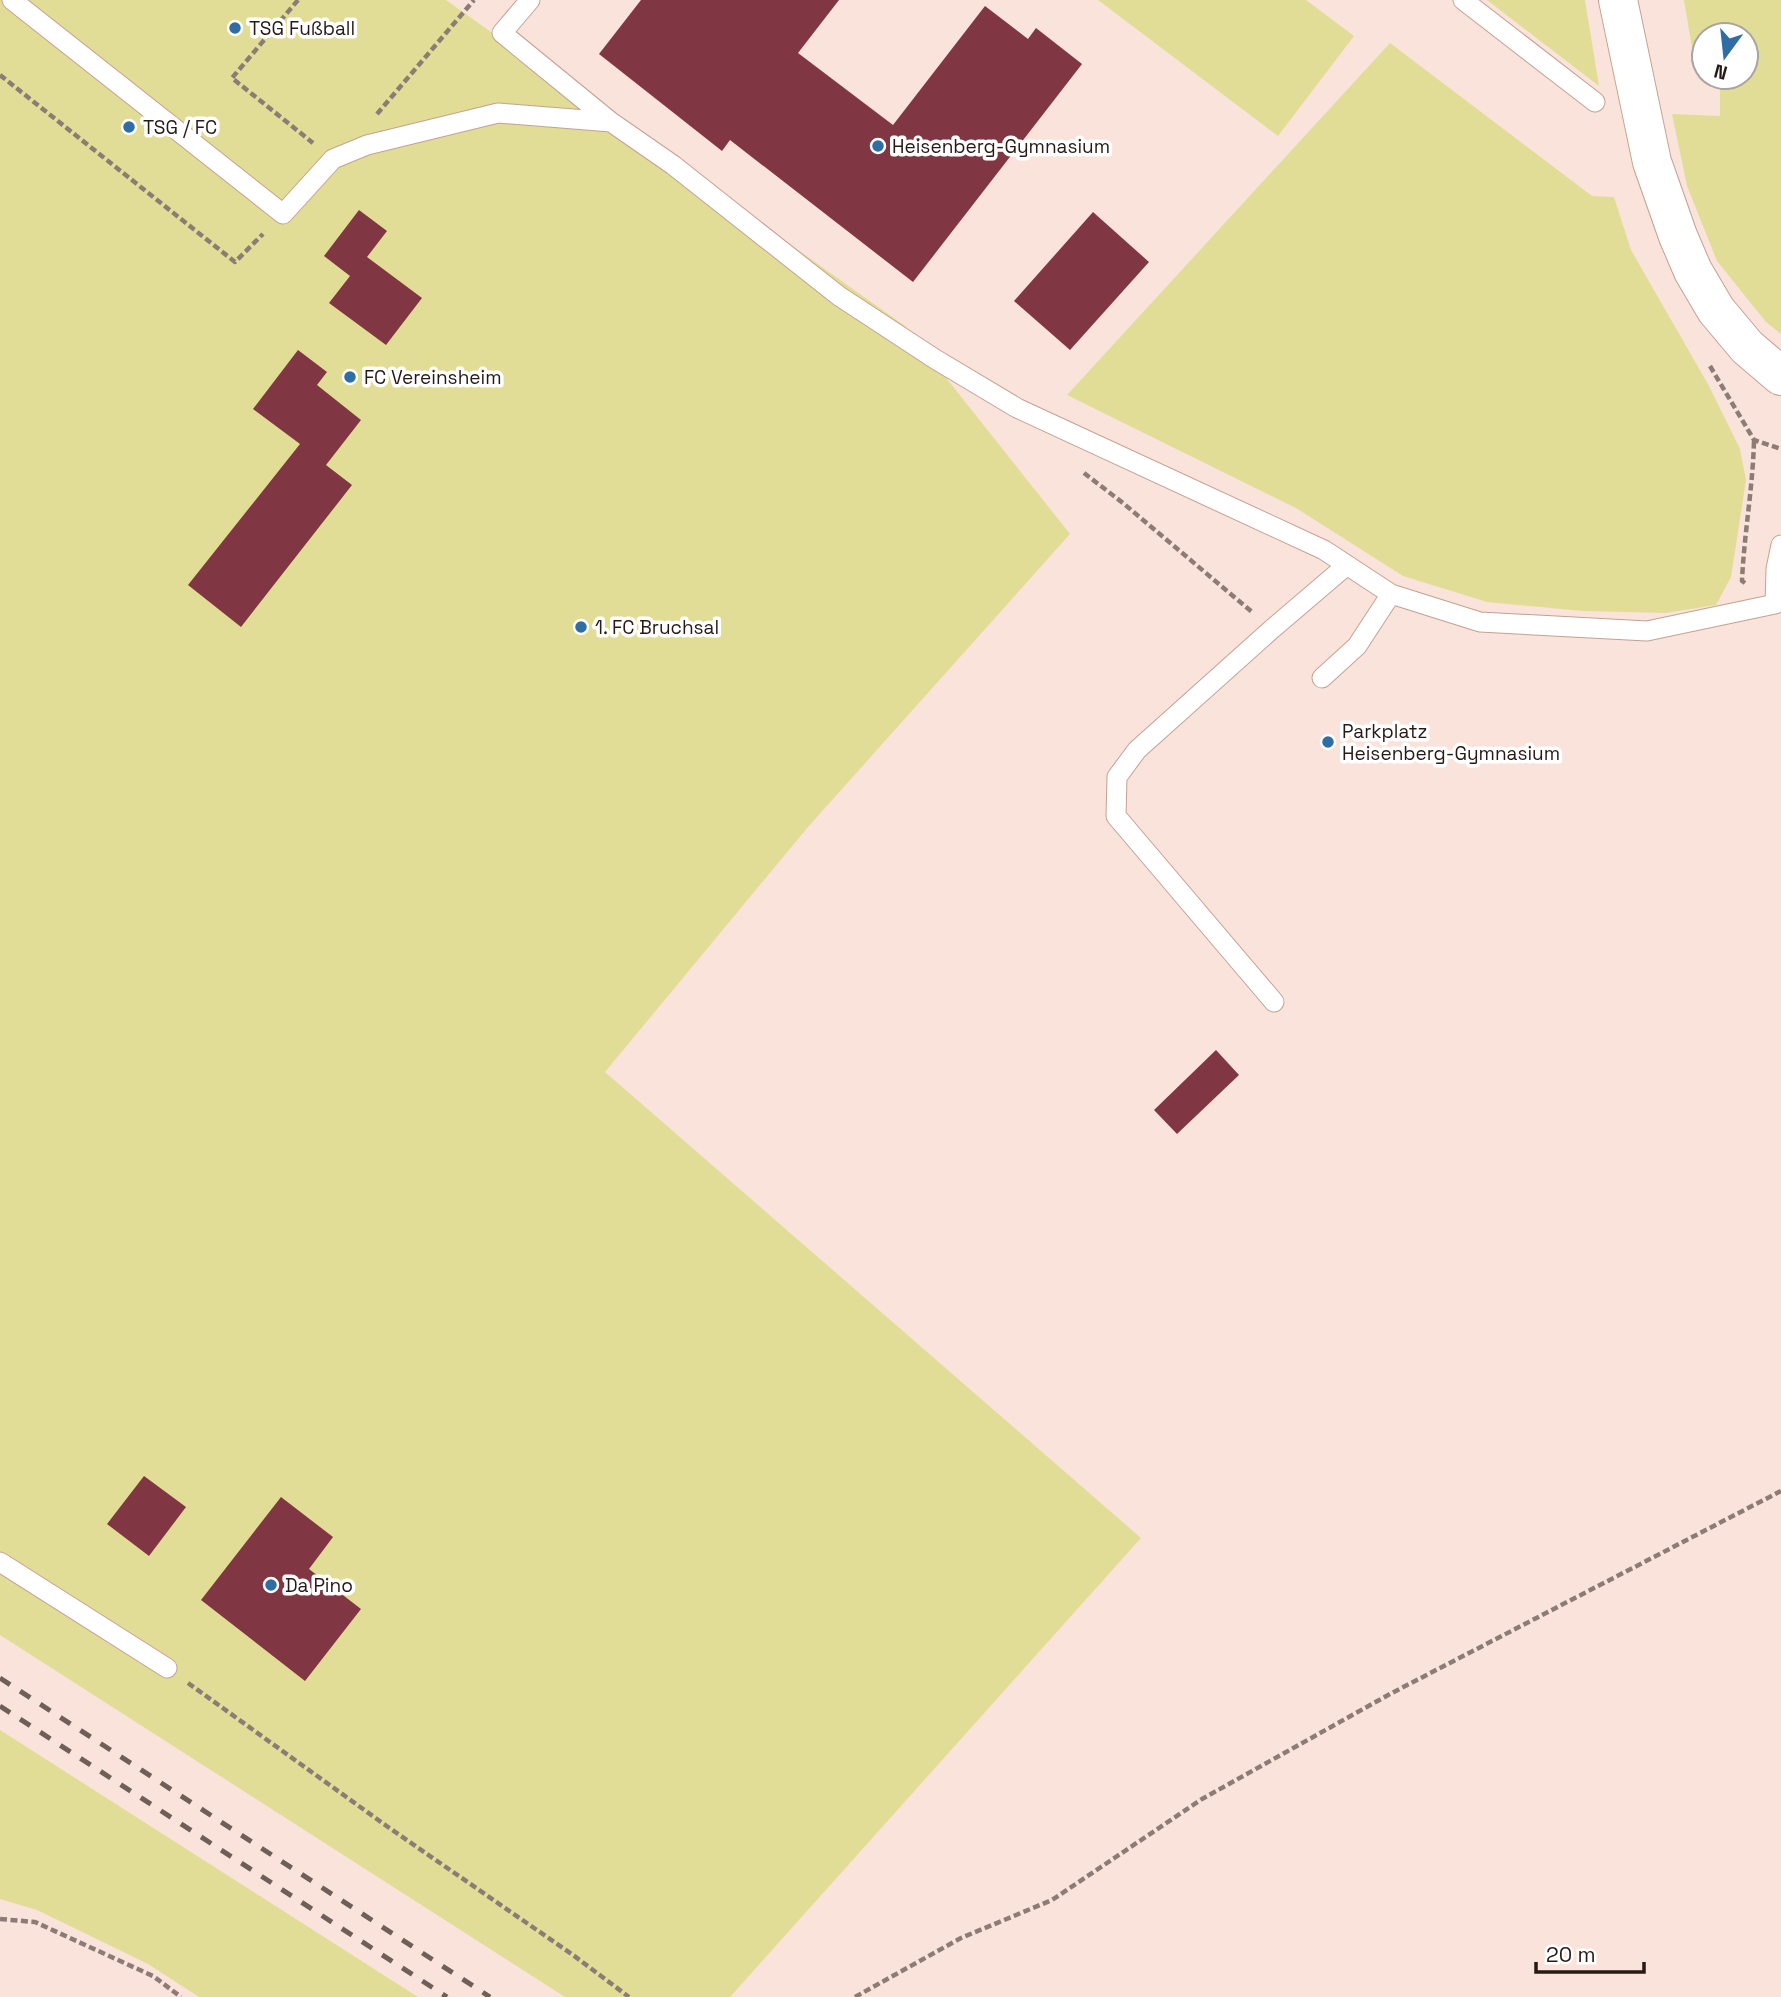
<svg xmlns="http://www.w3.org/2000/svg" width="1781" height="1997" font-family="'Space Grotesk',sans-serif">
	<rect width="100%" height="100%" fill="#fae3da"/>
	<path fill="#e2dd96" d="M0 0H446L905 326 1070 534 808 827 605 1072 1141 1538 730 1997H565L0 1635Z
		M1098 0H1306L1354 36 1278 136Z
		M1487 0H1585L1599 86Z
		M1684 0H1781V334L1766 322 1717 261 1687 186 1672 114 1720 116V77H1746V35H1704V52L1692 48Z
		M1390 43 1592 196 1614 197 1631 250 1709 386 1740 449 1746 480 1731 577 1716 605 1666 613 1583 611 1487 602 1403 576 1296 508 1067 395Z
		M0 1730 418 1997H199L148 1964 37 1910 0 1899Z"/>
	<path fill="#813643" d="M641 0H839L798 53 893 125 985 6 1028 39 1036 28 1082 64 913 282 730 140 722 151 599 54Z
		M359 210 387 231 367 257 422 298 386 345 329 303 350 276 324 256Z
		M1093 212 1149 262 1070 350 1014 301Z
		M298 350 327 372 317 385 361 420 326 465 352 485 241 627 188 585 300 444 253 409Z
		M1216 1050 1239 1075 1177 1134 1154 1110Z
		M144 1476 186 1507 149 1556 107 1524Z
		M281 1497 333 1537 309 1569 361 1609 305 1681 201 1600Z"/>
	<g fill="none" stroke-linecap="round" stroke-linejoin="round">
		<g stroke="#c5a192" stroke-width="21">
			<path id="service" d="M12 0 283 214 333 159 367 145 498 113 611 122 673 165 839 296 935 359 1017 408 1324 550 1391 594 1480 622 1647 631 1775 604 1776 569 1781 545
				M530 0 502 33 611 122
				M1463 0 1595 102
				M1322 678 1357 646 1391 594
				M1274 1002 1116 816 1117 777 1137 750 1272 629 1347 565
				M0 1562 167 1668"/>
		</g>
		<g stroke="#c5a192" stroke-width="40">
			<path id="secondary" d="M1618 0 1652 162 1678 236 1693 271 1716 310 1747 347 1781 376"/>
		</g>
		<path stroke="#8d7c75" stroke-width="4.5" stroke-dasharray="7 3.5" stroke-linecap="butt" d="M298 0 232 78 313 143
			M0 75 235 262 263 234
			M377 114 474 0
			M1710 366 1754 440 1781 449
			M1084 473 1123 503 1252 612
			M1745 583 1742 581C1744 534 1753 487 1754 440
			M188 1683 388 1827 573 1955 629 1997
			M0 1919 35 1922 153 1976 181 1997
			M855 1997 961 1938 1052 1900 1202 1799 1390 1694 1781 1491"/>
		<use href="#service" stroke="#fff" stroke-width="19"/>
		<use href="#secondary" stroke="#fff" stroke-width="38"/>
		<path stroke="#6f5f58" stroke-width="5" stroke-dasharray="12 12" stroke-linecap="butt" d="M0 1678 490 1997
			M0 1706 447 1997"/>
	</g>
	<g fill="#2f6ea5" stroke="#fff" stroke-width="2.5">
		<circle cx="235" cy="28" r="7"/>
		<circle cx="129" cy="127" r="7"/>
		<circle cx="878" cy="146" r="7"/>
		<circle cx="350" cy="377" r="7"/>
		<circle cx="581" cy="627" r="7"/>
		<circle cx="1328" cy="742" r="7"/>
		<circle cx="271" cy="1585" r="7"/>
	</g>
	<g text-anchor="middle" stroke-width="7" stroke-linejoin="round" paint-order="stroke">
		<g font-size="19" fill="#271a15" stroke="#fff" text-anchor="start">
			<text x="249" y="35">TSG Fußball</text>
			<text x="143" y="134">TSG / FC</text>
			<text x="892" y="153">Heisenberg-Gymnasium</text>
			<text x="364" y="384">FC Vereinsheim</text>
			<text x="595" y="634">1. FC Bruchsal</text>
			<text x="1342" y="738">Parkplatz<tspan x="1342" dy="22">Heisenberg-Gymnasium</tspan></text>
			<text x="285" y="1592">Da Pino</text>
		</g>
	</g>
	<g transform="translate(1725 56) rotate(195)"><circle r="33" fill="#ffffff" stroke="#a9a3a1" stroke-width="2"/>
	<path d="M0-5L12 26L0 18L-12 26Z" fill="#2f6ea5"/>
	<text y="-10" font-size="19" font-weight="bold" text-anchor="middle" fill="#271a15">N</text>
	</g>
	<path d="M1536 1962v10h108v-10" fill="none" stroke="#271a15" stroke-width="3.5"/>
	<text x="1546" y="1962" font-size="21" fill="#271a15" stroke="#ffffff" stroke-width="5" paint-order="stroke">20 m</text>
</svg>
